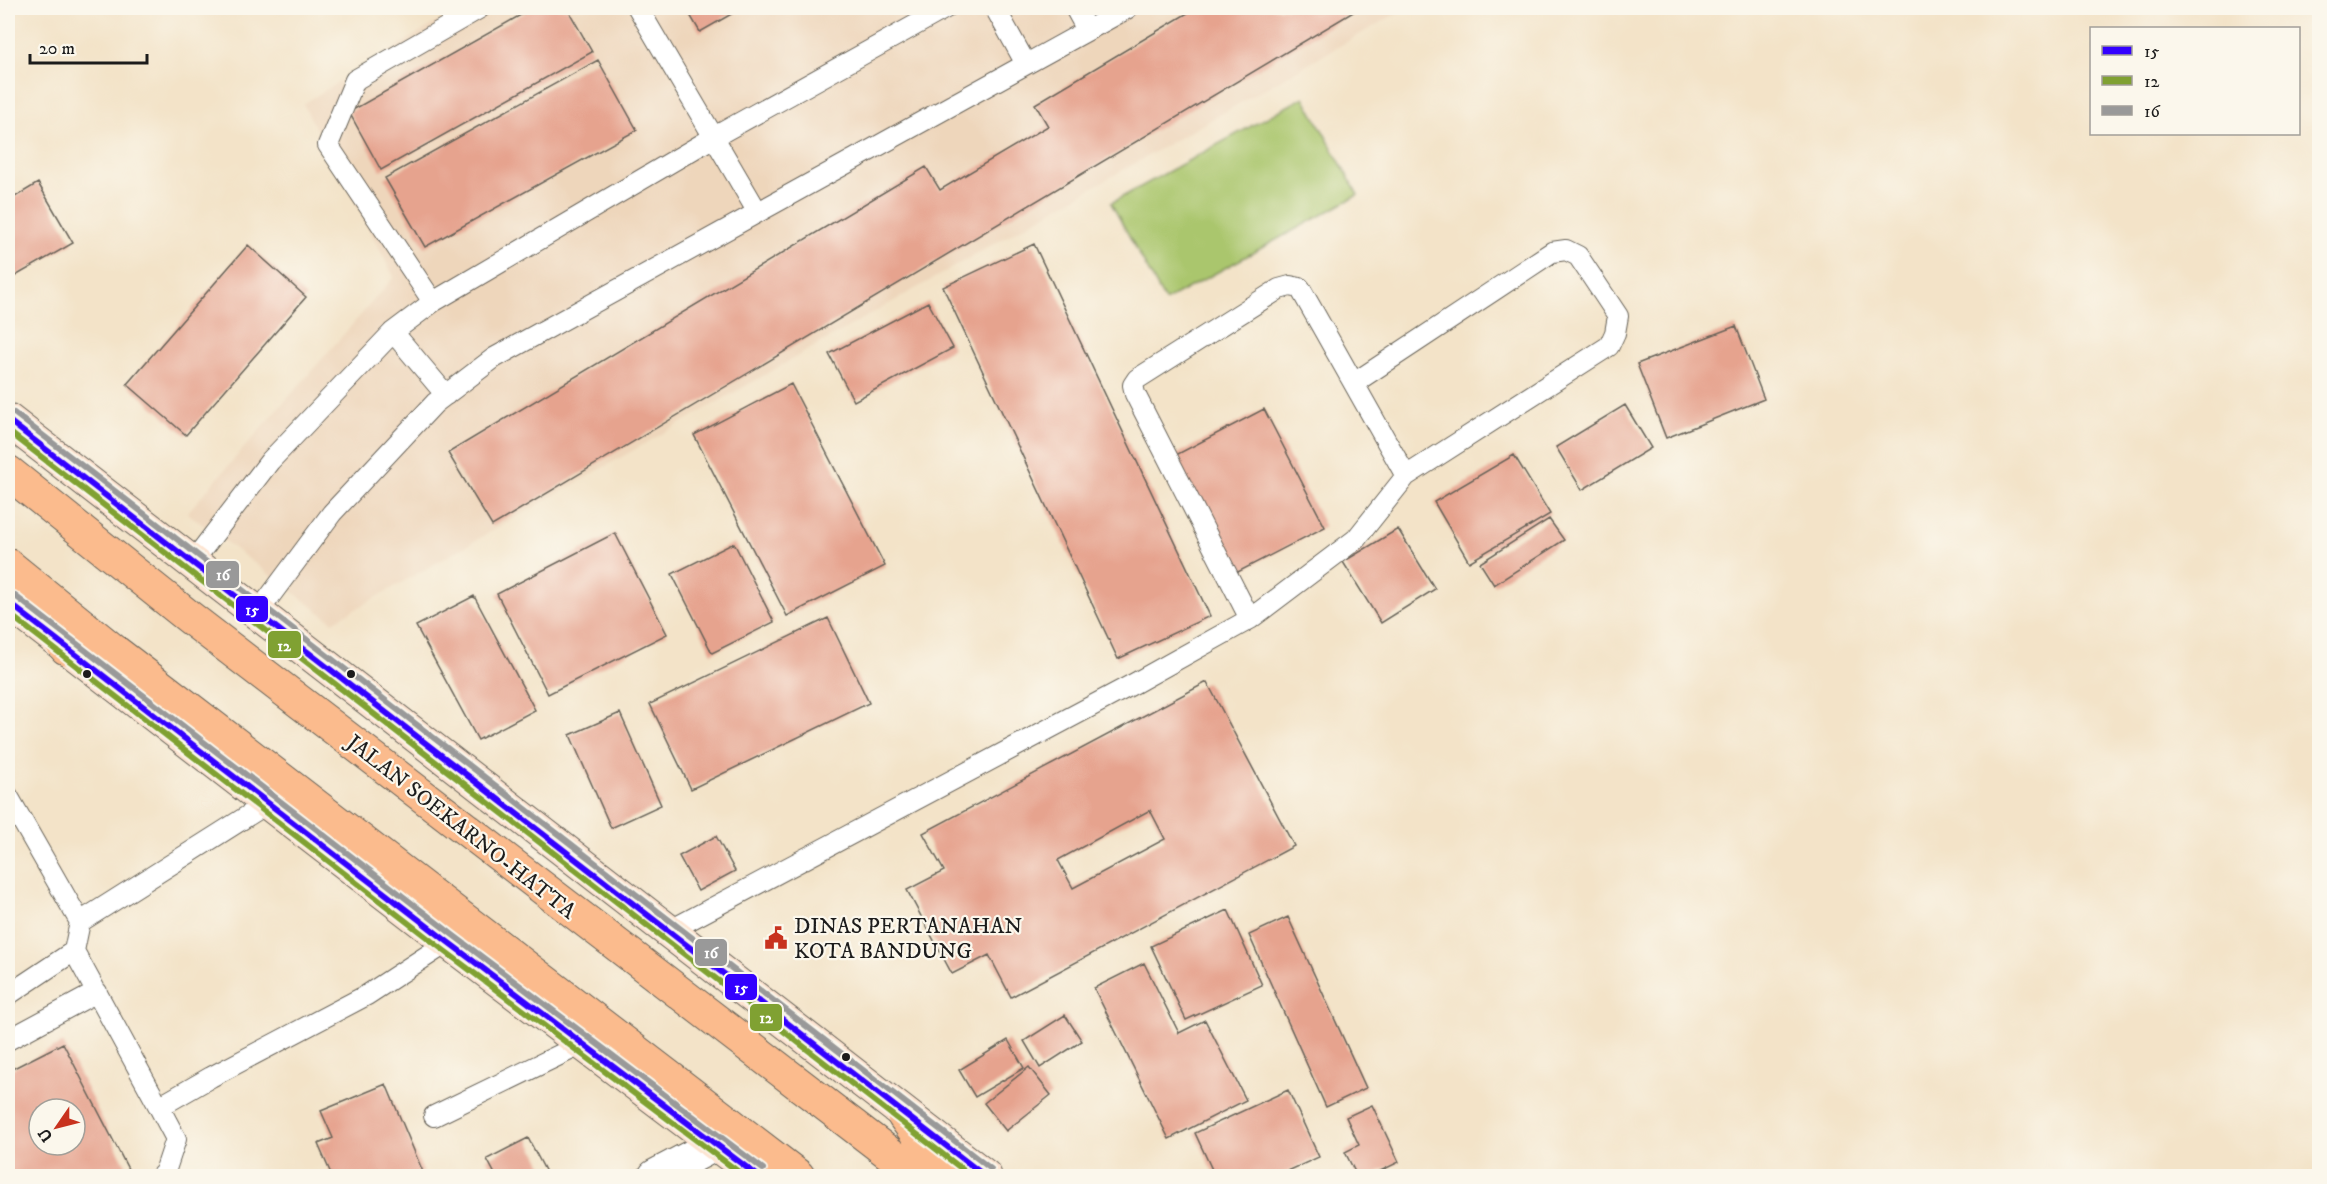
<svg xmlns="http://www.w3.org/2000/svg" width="2327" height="1184" font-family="'IM FELL DW Pica',serif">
	<rect width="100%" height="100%" fill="#fbf7ec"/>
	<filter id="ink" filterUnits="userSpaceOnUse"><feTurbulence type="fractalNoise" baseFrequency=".0167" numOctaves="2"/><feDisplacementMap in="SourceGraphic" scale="12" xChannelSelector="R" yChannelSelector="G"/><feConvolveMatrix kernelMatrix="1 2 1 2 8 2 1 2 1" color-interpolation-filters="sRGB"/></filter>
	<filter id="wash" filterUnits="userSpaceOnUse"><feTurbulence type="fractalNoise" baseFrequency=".008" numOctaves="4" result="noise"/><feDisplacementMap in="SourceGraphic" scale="24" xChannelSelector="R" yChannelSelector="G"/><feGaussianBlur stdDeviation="1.35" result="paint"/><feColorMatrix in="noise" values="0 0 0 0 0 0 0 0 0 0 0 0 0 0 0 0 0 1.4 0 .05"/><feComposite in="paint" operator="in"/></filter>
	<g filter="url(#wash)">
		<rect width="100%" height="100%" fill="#f3e3c8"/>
		<path fill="#eed6bb" d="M460 8H1406L333 622 187 513 394 277 303 104Z"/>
		<path fill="#aac66d" stroke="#637144" stroke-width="1.5" d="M1304 97 1358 195 1165 301 1111 203Z"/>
		<g id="blocks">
			<path fill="#e6a38e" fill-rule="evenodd" d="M533 8H567L592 52 381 170 349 112Z
				M686 8H742L700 32Z
				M1196 8H1360L492 526 448 453 926 167 940 190 1048 126 1035 104Z
				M598 60 637 130 425 247 385 178Z
				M38 183 73 243 12 278 8 271V201Z
				M1034 244 1210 616 1118 659 943 287Z
				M248 245 306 297 186 435 127 384Z
				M928 302 953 348 854 401 829 354Z
				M1736 326 1764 399 1666 438 1637 364Z
				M791 384 885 566 787 616 694 435Z
				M1625 405 1651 448 1582 490 1556 447Z
				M1264 409 1325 527 1234 574 1172 457Z
				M1514 455 1550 514 1469 562 1434 502Z
				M1549 519 1564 540 1494 585 1480 563Z
				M1398 529 1435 589 1381 623 1343 562Z
				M615 533 667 634 548 694 497 594Z
				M734 543 774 622 712 653 672 574Z
				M474 596 535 710 478 740 416 626Z
				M828 618 869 703 691 789 650 704Z
				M1207 682 1294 846 1011 997 989 955 952 974 907 890 944 871 923 833ZM1150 810 1165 839 1073 888 1058 860Z
				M620 713 661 805 611 828 570 735Z
				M716 836 735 871 698 891 679 856Z
				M1228 910 1262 985 1186 1020 1151 946Z
				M1288 917 1366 1088 1326 1107 1249 935Z
				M1144 963 1179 1033 1205 1020 1246 1100 1169 1139 1094 988Z
				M1065 1015 1082 1041 1040 1068 1024 1041Z
				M1008 1040 1024 1068 975 1097 959 1070Z
				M63 1043 129 1171 118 1176H8V1071ZM39 1109H75V1145H39Z
				M1029 1067 1051 1095 1006 1131 984 1103Z
				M386 1084 423 1172 411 1176H332L318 1144 333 1138 321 1111Z
				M1288 1090 1319 1157 1277 1176H1215L1195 1133Z
				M1372 1105 1399 1162 1370 1176H1357L1345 1152 1359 1145 1346 1117Z
				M528 1138 548 1176H496L487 1159Z"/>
		</g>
	</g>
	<g filter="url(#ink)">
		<use href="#blocks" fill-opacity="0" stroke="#676258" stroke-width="1.5"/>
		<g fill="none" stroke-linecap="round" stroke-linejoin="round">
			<g stroke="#676258" stroke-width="22">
				<path id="lane" d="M638 8 757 211
					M995 8 1026 64
					M1075 8 1087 30
					M433 302 328 145 355 80 480 8
					M393 332 446 395
					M191 564 270 461 393 332 433 302 714 137 946 8
					M256 615 332 513 435 403 494 358 1128 8
					M1250 619 1135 394 1133 385 1137 379 1279 289 1290 286 1300 288 1406 476
					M8 796 80 922
					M268 803 80 922 74 951 159 1107 211 1077 367 995 448 942
					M667 932 1135 683 1250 619 1356 539 1406 476 1609 346 1615 333 1618 316 1578 256 1566 250 1552 252 1354 383
					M8 995 74 951
					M8 1040 97 992
					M159 1107 176 1139 165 1172 161 1176
					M434 1116 582 1044"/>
			</g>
			<g stroke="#676258" stroke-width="35">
				<path id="street" d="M655 1176 714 1145"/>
			</g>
			<g stroke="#676258" stroke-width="35">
				<path id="secondary" d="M8 420 985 1176
					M8 602 448 942 758 1176"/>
			</g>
			<g stroke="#676258" stroke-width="35">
				<path id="highway" d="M8 472 189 617 919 1176
					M8 565 114 651 798 1176
					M30 598 66 648
					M904 1116 947 1176"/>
			</g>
			<use href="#lane" stroke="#fff" stroke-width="20"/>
			<use href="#street" stroke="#fff" stroke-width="33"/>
			<use href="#secondary" stroke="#fde4d1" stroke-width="33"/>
			<use href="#highway" stroke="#fbbb8d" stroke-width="33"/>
			<g stroke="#fbf7ec" stroke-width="10">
				<path id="bus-1" d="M8 420 985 1176
					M8 602 448 942 758 1176"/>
			</g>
			<g stroke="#fbf7ec" stroke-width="10">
				<path id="bus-2" d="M8 431 971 1176
					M8 613 442 949 744 1176"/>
			</g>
			<g stroke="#fbf7ec" stroke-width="10">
				<path id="bus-3" d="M14 413 991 1169
					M14 595 453 935 763 1169"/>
			</g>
			<use href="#bus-1" stroke="#30f" stroke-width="6"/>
			<use href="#bus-2" stroke="#80a132" stroke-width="6"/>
			<use href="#bus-3" stroke="#999" stroke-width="6"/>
		</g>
	</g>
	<defs>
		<g id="civic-bare" transform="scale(1.8)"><path d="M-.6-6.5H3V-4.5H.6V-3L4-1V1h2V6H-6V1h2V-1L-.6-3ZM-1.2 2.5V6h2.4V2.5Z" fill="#c8321e" stroke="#fbf7ec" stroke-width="2.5" paint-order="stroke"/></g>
	</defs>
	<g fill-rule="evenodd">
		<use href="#civic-bare" x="776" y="938"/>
	</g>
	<g fill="#1c1c1c" stroke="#fbf7ec" stroke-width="2">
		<circle cx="87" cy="674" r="5"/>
		<circle cx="351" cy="674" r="5"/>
		<circle cx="846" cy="1057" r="5"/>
	</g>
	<g text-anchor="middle" stroke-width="4.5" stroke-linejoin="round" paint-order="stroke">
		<g font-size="22" fill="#1c1c1c" stroke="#fbf7ec">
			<text transform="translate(462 826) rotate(38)" y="8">JALAN SOEKARNO-HATTA</text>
		</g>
		<g font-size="22" fill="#1c1c1c" stroke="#fbf7ec" text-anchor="start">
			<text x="794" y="933">DINAS PERTANAHAN<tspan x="794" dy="25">KOTA BANDUNG</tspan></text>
		</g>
	</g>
	<g stroke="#fbf7ec" stroke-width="2">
		<rect x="205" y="560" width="35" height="29" rx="6" fill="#999"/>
		<rect x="235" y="595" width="34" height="28" rx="6" fill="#30f"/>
		<rect x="267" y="630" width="35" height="29" rx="6" fill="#80a132"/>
		<rect x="694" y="938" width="34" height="29" rx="6" fill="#999"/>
		<rect x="724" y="973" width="34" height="28" rx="6" fill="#30f"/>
		<rect x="749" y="1003" width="34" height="29" rx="6" fill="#80a132"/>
	</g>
	<g font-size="16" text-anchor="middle" font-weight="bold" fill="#fff">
		<text x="223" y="580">16</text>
		<text x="252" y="615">15</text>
		<text x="284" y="651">12</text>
		<text x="711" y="958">16</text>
		<text x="741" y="993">15</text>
		<text x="766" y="1023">12</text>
	</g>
	<rect width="2327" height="1184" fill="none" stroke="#fbf7ec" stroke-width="30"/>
	<rect x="2090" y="27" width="210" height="108" fill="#fbf7ec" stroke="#a29f99" stroke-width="1.5"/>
	<rect x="2102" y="46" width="30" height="9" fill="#3300ff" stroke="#a29f99" stroke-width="1.5"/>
	<text x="2144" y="57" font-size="18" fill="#1c1c1c">15</text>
	<rect x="2102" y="76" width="30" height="9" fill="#80a132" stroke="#a29f99" stroke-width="1.5"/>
	<text x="2144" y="87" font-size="18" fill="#1c1c1c">12</text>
	<rect x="2102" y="106" width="30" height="9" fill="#999999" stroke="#a29f99" stroke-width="1.5"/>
	<text x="2144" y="117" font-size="18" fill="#1c1c1c">16</text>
	<g transform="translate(57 1127) rotate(235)"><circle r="28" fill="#fbf7ec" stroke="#a29f99" stroke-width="1.5"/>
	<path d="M0-4.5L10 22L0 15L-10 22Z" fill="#c8321e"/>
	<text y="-9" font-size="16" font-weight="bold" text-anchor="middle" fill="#1c1c1c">U</text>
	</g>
	<path d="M30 54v9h117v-9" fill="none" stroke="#1c1c1c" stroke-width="3"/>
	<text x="39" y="54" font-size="18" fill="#1c1c1c" stroke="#fbf7ec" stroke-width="4.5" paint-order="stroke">20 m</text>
</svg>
